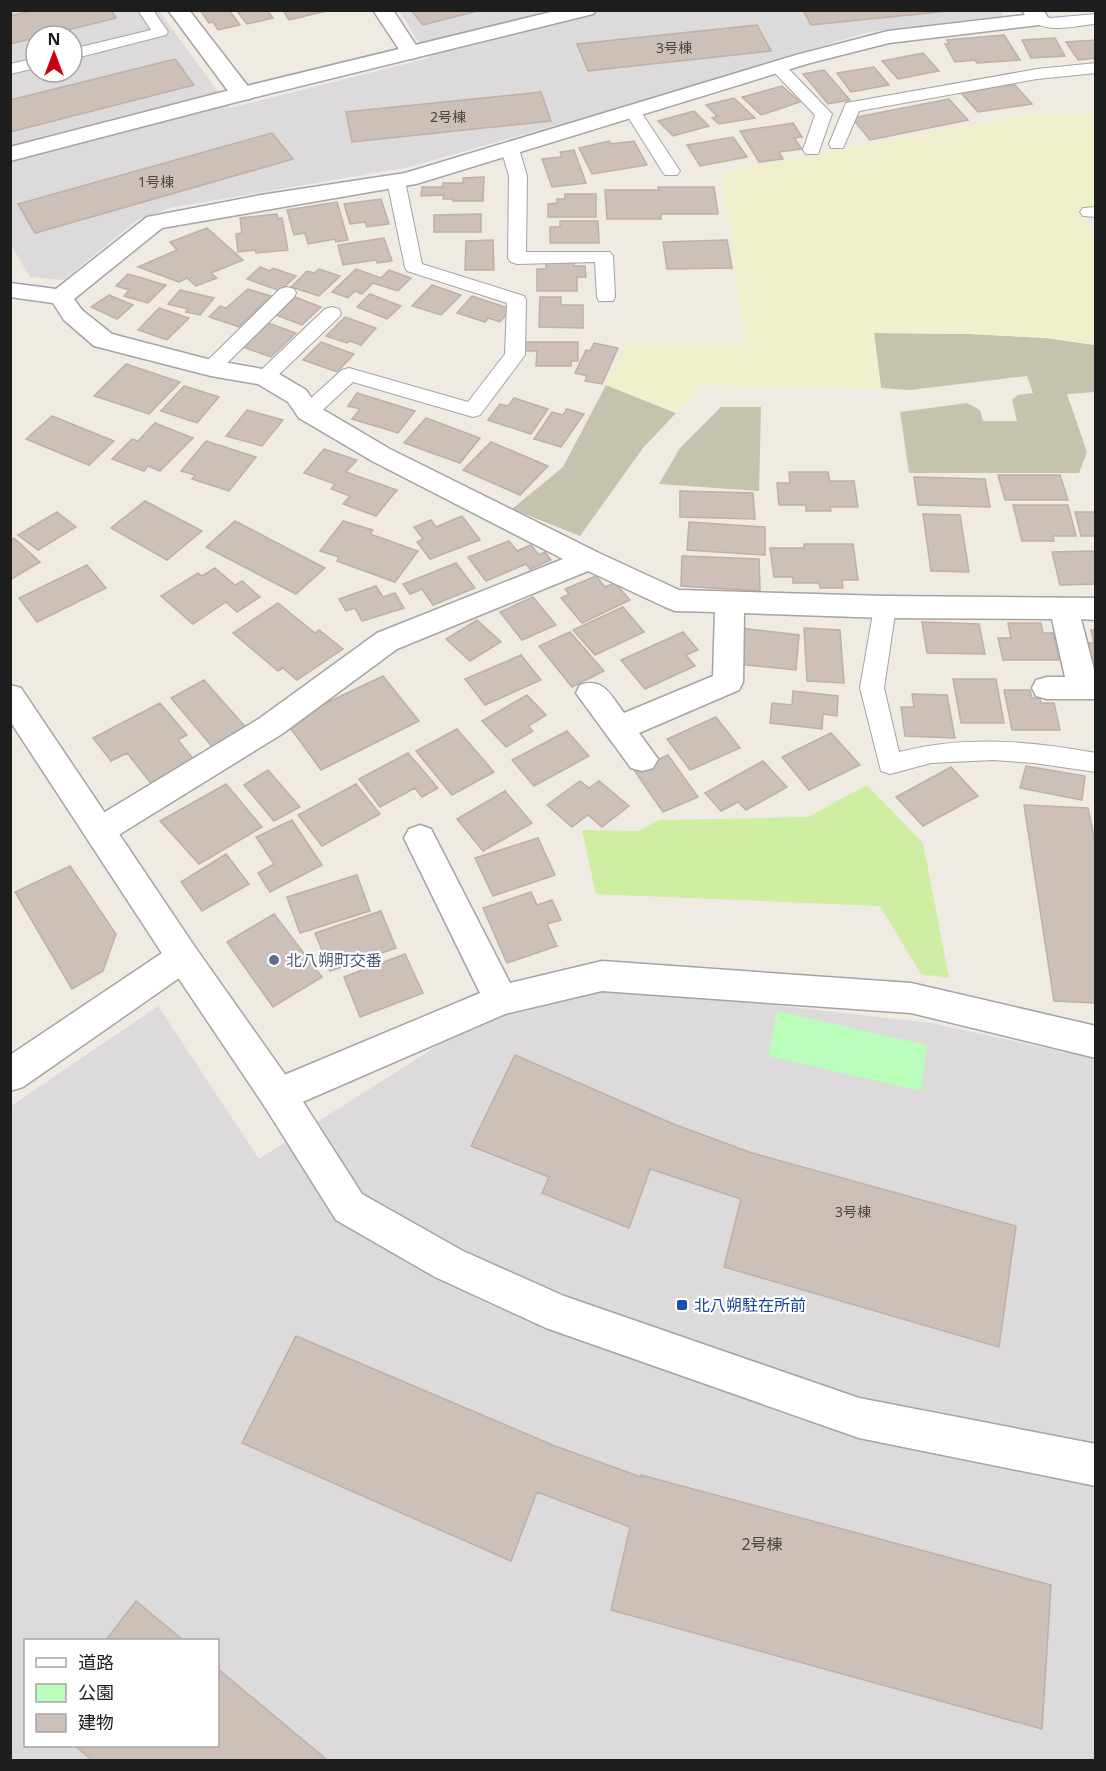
<svg xmlns="http://www.w3.org/2000/svg" width="1106" height="1771" font-family="'Noto Sans','Noto Sans JP',sans-serif">
	<rect width="100%" height="100%" fill="#efeae2"/>
	<path fill="#dcdada" fill-rule="evenodd" d="M10 11H159L230 108 429 58 399 11H1003L1002 16 868 32 588 116 409 167 169 208 137 220 64 280 30 277 11 245ZM36 36H72V72H36Z
		M608 986 931 1023 1095 1059V1760H11V1106L158 1006 259 1159 478 1020ZM26 1640H218V1746H26Z"/>
	<path fill="#c5c3ad" d="M874 333 970 334 1046 338 1095 345V392L1067 394 1087 452 1079 473H909L900 412 967 403 980 410 983 421H1017L1012 400 1018 395 1033 393 1027 376 910 390 881 388Z
		M606 385 676 413 643 448 580 536 512 509 563 467Z
		M721 407H761L759 491 659 484 680 448Z"/>
	<path fill="#f0f0cc" d="M1027 114 1095 115V210H1083L1095 247V345L1046 338 970 334 874 333 881 388 703 385 676 413 606 385 626 343 746 345 722 173Z"/>
	<path fill="#ceeea3" d="M867 785 923 843 949 978 921 974 880 906 596 894 582 830 638 831 659 820 808 817Z"/>
	<path fill="#bbfebb" d="M777 1011 927 1045 921 1091 768 1056Z"/>
	<path fill="#ccc0b8" stroke="#c2afa3" stroke-width="1.5" d="M35 10H111L116 18 10 44V16Z
		M200 10H229L240 25 218 30 213 22 209 23Z
		M236 10H267L273 18 247 24Z
		M292 10H325L326 11 289 20 284 12Z
		M411 10H481L423 25Z
		M803 10H959L811 25Z
		M757 25 771 51 588 71 577 44Z
		M1004 35 1020 60 977 63 975 60 955 62 945 44H949L947 40Z
		M1055 38 1065 56 1031 58 1022 40Z
		M1096 40V58L1078 60 1066 42Z
		M923 53 939 71 898 79 882 61Z
		M175 59 194 85 10 132V100Z
		M874 67 889 85 851 92 837 73Z
		M824 70 850 100 828 104 803 74Z
		M1014 84 1032 104 978 112 961 93Z
		M782 86 800 102 761 115 742 97Z
		M541 92 551 121 352 142 346 112Z
		M734 98 755 118 719 124 712 118 717 116 706 105Z
		M949 99 968 120 870 140 852 118Z
		M694 111 709 126 673 136 658 121Z
		M793 123 802 137 794 138 802 149 779 152 783 159 759 162 740 131Z
		M272 133 293 159 35 233 18 204Z
		M733 137 747 157 700 166 687 145Z
		M609 141 611 144 634 141 647 165 592 174 579 148Z
		M574 150 586 183 552 187 542 159 562 157 560 152Z
		M484 177 483 201H453V199H443L444 195 421 196 422 187H443V183H463V178Z
		M658 187H714L718 214H661V219H607L605 190H659Z
		M565 194H596V217H548V204L557 203V199H565Z
		M381 199 389 224 367 227 365 222 350 224 344 204Z
		M337 202 348 240 336 242 335 239 308 244 305 233 294 235 287 210Z
		M277 214 278 219 282 218 288 250 256 253 255 250 238 252 236 234 242 233 240 218Z
		M481 214V232H434V215Z
		M560 221H598L599 243H550V227H560Z
		M207 228 243 260 211 273 217 278 196 286 187 278 179 282 138 267 177 250 170 242Z
		M384 238 392 261 377 263 376 260 343 265 338 245Z
		M493 240 494 270H465L466 241Z
		M727 240 732 268 667 269 663 242Z
		M546 262H574V266H585L586 277H577V291H537V269H546Z
		M260 267 270 271 273 268 296 276 280 291 247 279Z
		M319 269 340 276 319 296 291 287 307 271 314 273Z
		M356 269 381 278 389 270 411 278 398 291 373 283 362 294 355 291 348 298 332 292Z
		M128 274 166 285 148 303 124 296 129 290 116 286Z
		M432 285 461 295 441 315 412 306Z
		M248 289 271 296 239 327 209 317 220 306 226 308Z
		M180 290 214 298 200 315 186 312 188 309 168 304Z
		M370 294 401 306 387 319 357 307Z
		M109 295 133 305 117 319 91 307Z
		M472 296 511 309 500 322 488 318 485 322 457 313Z
		M295 297 321 307 302 325 276 315Z
		M540 297H561V305H583V328L539 327Z
		M159 308 189 318 167 340 138 330Z
		M345 317 376 328 361 345 350 341 347 343 326 336Z
		M268 323 296 333 271 357 243 347Z
		M321 342 354 354 337 372 303 360Z
		M522 342H578V361H571V366H536L537 351H522Z
		M594 343 618 348 602 384 585 381 587 376 575 373 586 350 590 351Z
		M126 364 180 382 149 414 94 396Z
		M184 386 219 397 197 423 161 411Z
		M357 393 415 411 398 433 352 419 360 409 348 406Z
		M514 398 548 409 531 434 488 420 500 404 508 406Z
		M567 409 584 414 561 447 534 439 552 412 563 415Z
		M247 410 283 420 262 446 226 436Z
		M52 416 114 441 89 465 26 439Z
		M426 418 480 438 460 463 404 443Z
		M155 423 193 438 160 471 148 466 144 471 112 459 132 439 138 441Z
		M206 441 256 457 229 491 192 479 195 475 181 471Z
		M491 442 548 466 520 495 463 470Z
		M324 449 357 460 346 472 397 490 376 516 343 504 350 496 331 489 335 484 304 473Z
		M789 472H828L830 481H854L858 507H830L831 511H806V505H779L777 483H790Z
		M998 475H1060L1068 500H1005Z
		M914 477 985 479 990 507 918 505Z
		M680 491 753 493 755 519 680 517Z
		M145 501 202 531 167 560 111 528Z
		M1013 505H1068L1076 536H1053L1054 541H1022Z
		M57 512 76 527 38 550 18 535Z
		M1075 512H1096V536H1081Z
		M923 514 960 515 969 572 931 571Z
		M462 516 480 540 430 559 417 542 423 539 414 527 431 520 436 527Z
		M235 521 325 568 296 594 206 547Z
		M343 521 373 530 370 534 418 551 395 582 337 561 339 557 320 551Z
		M689 522 765 527V555L687 550Z
		M14 538 40 562 10 580V540Z
		M509 541 517 551 531 545 539 555 545 552 551 560 530 569 526 564 486 581 468 557Z
		M804 544H853L858 580H842L843 588H820L819 583H793V577H774L770 548H804Z
		M1094 551 1096 584 1060 585 1052 552Z
		M682 556 759 559 760 591 681 586Z
		M456 563 475 588 433 605 422 589 410 594 403 584Z
		M87 565 106 588 37 622 19 598Z
		M215 568 235 585 242 581 260 597 237 612 226 602 193 624 161 596 198 573 202 576Z
		M596 576 605 587 615 583 630 600 582 623 561 598 569 594 565 589Z
		M376 586 383 597 395 593 404 608 362 621 355 608 346 611 339 599Z
		M533 597 556 625 522 640 500 612Z
		M278 603 315 633 319 630 343 649 297 680 283 668 278 671 233 633Z
		M623 607 644 632 595 655 573 630Z
		M477 620 501 642 470 661 446 639Z
		M922 622 979 624 985 654 927 653Z
		M1008 623H1041L1043 633H1053L1059 660H1003L998 638H1011Z
		M741 628 799 635 796 670 737 664Z
		M804 628 840 630 844 683 807 681Z
		M1091 630H1096V666H1091L1084 643H1094Z
		M570 632 604 671 572 687 539 646Z
		M683 632 698 650 686 655 695 666 645 689 621 660Z
		M521 655 541 680 485 705 465 679Z
		M383 676 419 721 321 770 286 722Z
		M953 679H996L1004 723H961Z
		M204 680 249 731 215 750 171 698Z
		M1004 690H1030L1032 698H1040L1041 703H1054L1060 730H1012Z
		M793 691 838 696 837 716 823 714 822 729 770 723 772 703 792 705Z
		M912 694 947 695 955 738 905 736 901 707H914Z
		M527 695 546 715 528 726 533 731 506 747 482 721Z
		M160 703 187 735 178 740 196 762 153 786 127 753 111 761 93 738Z
		M716 717 740 748 690 770 667 739Z
		M457 729 494 772 452 795 416 751Z
		M567 731 589 756 534 786 512 760Z
		M831 733 860 765 809 790 782 757Z
		M408 753 438 788 422 797 415 788 380 807 359 779Z
		M668 755 698 797 663 812 634 770Z
		M763 761 787 787 746 810 738 802 721 811 705 793Z
		M1026 766 1085 776 1082 800 1020 788Z
		M951 767 978 796 923 826 896 797Z
		M268 770 300 807 274 821 244 785Z
		M580 781 589 788 599 781 629 806 602 827 588 815 572 827 547 805Z
		M226 784 262 827 199 864 160 821Z
		M356 784 380 814 322 846 298 815Z
		M505 791 532 823 483 851 457 819Z
		M1024 805 1088 808 1096 847V1003L1054 1001Z
		M292 820 322 865 270 892 258 873 274 864 256 837Z
		M538 838 555 875 493 896 475 858Z
		M226 854 249 884 202 911 181 882Z
		M70 866 116 934 103 971 72 989 15 892Z
		M357 875 370 911 300 933 287 897Z
		M531 892 537 905 552 900 561 920 547 924 557 946 507 963 483 908Z
		M381 911 396 948 330 971 315 933Z
		M274 914 322 977 273 1007 227 942Z
		M405 954 423 993 360 1017 344 977Z
		M515 1055 671 1123 752 1153 1016 1226 999 1347 724 1267 741 1199 650 1169 629 1228 542 1193 549 1177 471 1146Z
		M296 1336 555 1446 641 1477V1475L1051 1585 1042 1729 611 1610 630 1527 537 1492 511 1561 242 1443Z
		M136 1601 183 1640H106Z
		M218 1669 327 1760H92L75 1746H218Z"/>
	<g fill="none" stroke-linecap="round" stroke-linejoin="round">
		<g stroke="#a4a4a4" stroke-width="2">
			<path id="service" d="M138 10H153L168 32 166 35 72 59V49L151 30Z
				M1039 14 1050 18 1096 14V24C1077 25 1045 35 1031 19Z
				M36 58V68L10 74V64Z
				M778 62 784 64 832 114 818 154H806L803 150 815 115 772 70 770 67 772 64Z
				M1096 63V73L1037 79 859 111 843 148H831L829 144 846 103 1037 69Z
				M633 107 641 112 680 171 677 175H665L662 171 625 112Z
				M510 144 516 145 519 149 527 176 526 252H610L613 256 615 297 613 301H599L597 297 595 262 517 264 511 262 508 258 509 176 501 149 504 145Z
				M396 176 402 177 405 181 422 264 524 296 526 300 525 355 480 415 473 417 353 382 315 417 308 419 301 417 298 412 301 407 342 370 349 368 468 402 505 354 507 303 407 271 405 267 387 181 390 177Z
				M1096 207V217L1083 216 1080 212 1083 208Z
				M287 287 294 289 296 293 294 297 218 372 211 374 204 372 201 368 204 364 280 289Z
				M332 307 339 309 341 313 339 317 272 381 265 383 258 381 255 377 258 373 325 309Z
				M885 599 893 601 896 607 884 688 899 752C964 735 1031 741 1096 753V772L1034 763 993 760 931 763 890 774 881 771 860 688 874 607 877 601Z"/>
		</g>
		<g stroke="#a4a4a4" stroke-width="3">
			<path id="minor" d="M168 10H189L250 89 253 94 250 99 242 100 234 99Z
				M373 10H393L421 53 418 57 411 59 404 57Z
				M1022 10H1043L1049 19 1046 23 1039 25 889 43 810 63 416 184 162 228 74 299 82 310 112 334 211 360 274 371 306 390 317 406 390 449 599 553 679 590 885 596 1096 598V620L1081 619 1096 677V699H1047L1036 696 1032 688 1036 680 1047 677H1065L1052 619 885 618 744 613 743 682 739 690 639 733 658 759 653 768 642 771 631 768 576 693 580 685C604 677 611 696 624 713L713 676 715 612 675 611 665 607 588 571 397 649 282 734 112 839 101 843 90 839 85 830 90 821 260 718 377 633 563 559 372 461 299 418 288 402 258 384 211 376 94 346 64 320 53 303 10 297V283L56 289 147 217 261 195 405 173 796 55 888 31 1025 15Z
				M420 825 431 829 510 983 602 961 911 983 1096 1026V1058L911 1013 602 991 505 1014 291 1107 278 1112 265 1107 260 1095 265 1083 480 993 404 838 409 829Z
				M183 942 195 947 200 957 195 967 23 1087 10 1091V1055L171 947Z"/>
		</g>
		<g stroke="#a4a4a4" stroke-width="3">
			<path id="tertiary" d="M559 10H596L593 14 248 99 10 161V147L234 89Z
				M10 685 21 688 195 947 291 1083 362 1194 463 1251 564 1296 859 1398 1096 1444V1486L859 1438 546 1328 435 1277 336 1220 265 1107 171 967 10 721Z"/>
		</g>
		<use href="#service" fill="#fff" fill-rule="evenodd"/>
		<use href="#minor" fill="#fff" fill-rule="evenodd"/>
		<use href="#tertiary" fill="#fff" fill-rule="evenodd"/>
	</g>
	<circle fill="#5c6f8a" stroke="#fff" stroke-width="2" cx="274" cy="960" r="6"/>
	<rect fill="#1a4fb4" stroke="#fff" stroke-width="2" x="676" y="1299" width="12" height="12" rx="3"/>
	<g text-anchor="middle" stroke-width="4.5" stroke-linejoin="round" paint-order="stroke">
		<g font-size="14" fill="#494644">
			<text x="674" y="53">3号棟</text>
			<text x="448" y="122">2号棟</text>
			<text x="156" y="187">1号棟</text>
			<text x="853" y="1217">3号棟</text>
		</g>
		<g font-size="16" fill="#4e5e75" stroke="#fff" text-anchor="start">
			<text x="286" y="966">北八朔町交番</text>
		</g>
		<g font-size="16" fill="#164399" stroke="#fff" text-anchor="start">
			<text x="694" y="1311">北八朔駐在所前</text>
		</g>
		<g font-size="16" fill="#494644">
			<text x="762" y="1550">2号棟</text>
		</g>
	</g>
	<rect width="1106" height="1771" fill="none" stroke="#1d1d1d" stroke-width="24"/>
	<rect x="24" y="1639" width="195" height="108" fill="#ffffff" stroke="#a5a5a5" stroke-width="1.5"/>
	<rect x="36" y="1658" width="30" height="9" fill="#ffffff" stroke="#a5a5a5" stroke-width="1.5"/>
	<text x="78" y="1669" font-size="18" fill="#1d1d1d">道路</text>
	<rect x="36" y="1684" width="30" height="18" fill="#bbfebb" stroke="#a5a5a5" stroke-width="1.5"/>
	<text x="78" y="1699" font-size="18" fill="#1d1d1d">公園</text>
	<rect x="36" y="1714" width="30" height="18" fill="#ccc0b8" stroke="#a5a5a5" stroke-width="1.5"/>
	<text x="78" y="1729" font-size="18" fill="#1d1d1d">建物</text>
	<g transform="translate(54 54)"><circle r="28" fill="#ffffff" stroke="#a5a5a5" stroke-width="1.5"/>
	<path d="M0-4.5L10 22L0 15L-10 22Z" fill="#cb0010"/>
	<text y="-9" font-size="16" font-weight="bold" text-anchor="middle" fill="#1d1d1d">N</text>
	</g>
</svg>
